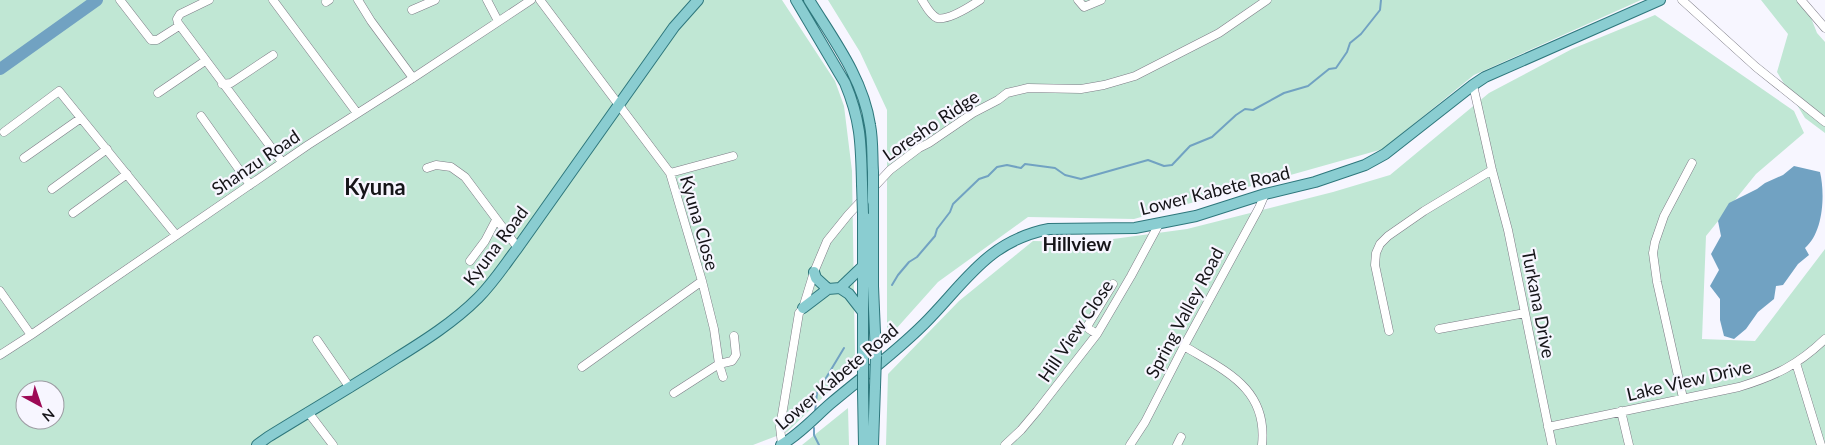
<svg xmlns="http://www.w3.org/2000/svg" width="1825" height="445" font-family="Lato,sans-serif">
	<rect width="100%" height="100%" fill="#f7f6ff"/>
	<path fill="#c0e7d4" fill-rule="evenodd" d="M0 0H782L835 81 844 106 852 171 855 361 838 383 787 432 753 445H0ZM25 390H55V420H25Z
		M828 0H1641L1474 75 1383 149 1134 219 1028 217 938 282 887 339V110L860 52Z
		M1761 0H1804L1817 33 1825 42V133L1805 118 1777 72 1788 34Z
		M1655 15 1794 111 1804 133 1756 174 1706 236 1702 339 1755 341 1825 249V445H886L888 374 959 301 1033 241 1091 242 1187 229 1333 192 1390 175 1489 93 1572 49Z
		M848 408 849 445H802Z"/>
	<path fill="#71a2c2" d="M1794 166 1820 172C1825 193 1824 232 1805 248L1809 255 1798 264 1783 285 1776 286 1774 299 1758 312 1746 329 1734 339 1724 336 1720 320V299L1710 286 1719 270 1711 254 1721 236 1718 221 1729 203 1757 189 1765 183 1783 175Z"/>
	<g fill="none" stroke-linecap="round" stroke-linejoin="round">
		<path stroke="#71a2c2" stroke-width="2" d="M892 285 898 275 909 262 917 257 935 236 937 229 950 212 953 204 979 179 988 176 997 167 1007 165 1021 168 1025 164 1055 168 1065 175 1081 179 1148 160 1164 166 1172 165 1190 146 1212 137 1236 115 1245 109 1253 110 1284 93 1308 86 1329 69 1336 68 1347 52 1350 43 1361 34 1380 10 1381 0
			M815 412 817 393 844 348
			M814 428V435L819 445"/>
		<path stroke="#71a2c2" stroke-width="12" d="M0 69 97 0"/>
		<g stroke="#7d7c86" stroke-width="9">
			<path id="minor" d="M120 0 151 40H157L179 26
				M209 0 180 14 177 19 178 23 282 162
				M273 0 357 113
				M358 0 371 21 413 78
				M487 0 498 21
				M540 0 670 173 702 281 582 367
				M922 0C926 6 930 15 937 18 948 21 971 6 980 0
				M1078 0 1084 7 1101 0
				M1682 0 1756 67 1825 122
				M1801 0 1825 28
				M326 2 329 0
				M412 10 435 0
				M222 84 231 83 273 55
				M1473 85 1492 170 1508 230 1552 445
				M158 93 205 61
				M201 116 250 185
				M4 132 59 91 176 235
				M24 158 81 118
				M427 168 436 165 451 167 465 177 518 248
				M670 173 733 156
				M52 189 107 149
				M73 213 127 174
				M470 261 485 241 496 220
				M702 281 714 329 719 364 723 377
				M0 291 31 335
				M1439 329 1525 313
				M1389 331 1375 265 1376 253 1380 244 1388 236 1424 211 1492 170
				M1097 334 1089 329 1088 325 1113 284
				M317 340 350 388
				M1184 346C1225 371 1268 388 1262 445
				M0 355 31 335 308 145 413 78 531 0
				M1796 363 1821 445
				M674 393 719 364 732 361 736 355 734 336
				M1683 398 1657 282 1653 253 1655 242 1664 216 1692 163
				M1621 411 1629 445
				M308 412 333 445
				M1548 427 1739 387C1775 376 1798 365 1825 339
				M782 445 780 427 799 313 803 308 814 272 827 241 848 215 890 170 919 148 929 143 973 113 998 100 1007 93 1028 88 1081 89 1104 85 1135 76 1219 33 1267 0
				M1005 445 1021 430 1037 411 1097 334 1131 276 1159 224
				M1130 445 1145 422 1184 346 1259 208 1265 194
				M1177 445 1181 437"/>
		</g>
		<g stroke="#2e777c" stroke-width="12">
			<path id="major" d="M796 0 845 83C861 121 861 144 862 184
				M809 0C833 39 863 78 870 125 873 140 872 156 873 172
				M873 201V286L876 356
				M863 214V366
				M814 272 816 278 828 289
				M840 288 849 294 863 312
				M803 308 828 289 840 288 863 266
				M863 392 864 445
				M257 445 268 437C310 411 353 386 395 359 424 341 454 322 478 298 493 283 504 266 516 250L674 27 698 0
				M781 445C800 434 814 418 830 404 862 377 895 353 924 324 965 283 987 241 1049 229L1135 228 1196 216 1265 194 1315 182 1365 165 1385 154 1473 85 1485 77 1660 0
				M873 445 875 387"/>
		</g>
		<use href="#minor" stroke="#fff" stroke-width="8"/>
		<use href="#major" stroke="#8acdd1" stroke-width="10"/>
		<g stroke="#2e777c" stroke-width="12" stroke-linecap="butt">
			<path id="major-bridge" d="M862 184 863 214
				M873 201V172
				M875 387 876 356
				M863 392V366"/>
		</g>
		<use href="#major-bridge" stroke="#8acdd1" stroke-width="10"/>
	</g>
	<g text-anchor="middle" stroke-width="4.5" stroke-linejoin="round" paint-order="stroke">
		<g font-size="18" fill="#151418" stroke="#f7f6ff">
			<text transform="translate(931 126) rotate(-34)" y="6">Loresho Ridge</text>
			<text transform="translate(256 163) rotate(-34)" y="6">Shanzu Road</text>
			<text transform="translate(1215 191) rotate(-14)" y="6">Lower Kabete Road</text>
			<text transform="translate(699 223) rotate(74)" y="6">Kyuna Close</text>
			<text transform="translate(496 246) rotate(-53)" y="6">Kyuna Road</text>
			<text transform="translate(1538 304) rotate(79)" y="6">Turkana Drive</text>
			<text transform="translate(1185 313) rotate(-62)" y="6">Spring Valley Road</text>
			<text transform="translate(1076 331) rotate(-56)" y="6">Hill View Close</text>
			<text transform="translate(837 377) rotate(-40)" y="6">Lower Kabete Road</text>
			<text transform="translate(1689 381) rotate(-13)" y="6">Lake View Drive</text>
		</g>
		<g font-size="19" font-weight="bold" fill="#151418" stroke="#f7f6ff">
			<text x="1077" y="251">Hillview</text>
		</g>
		<g font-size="22" font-weight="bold" fill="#151418" stroke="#f7f6ff">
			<text x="375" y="195">Kyuna</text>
		</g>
	</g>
	<g transform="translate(40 405) rotate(140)"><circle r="24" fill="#f7f6ff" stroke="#9d9ca3"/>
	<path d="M0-4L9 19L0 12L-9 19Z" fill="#9d0a55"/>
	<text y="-8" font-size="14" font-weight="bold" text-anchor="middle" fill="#151418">N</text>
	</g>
</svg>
